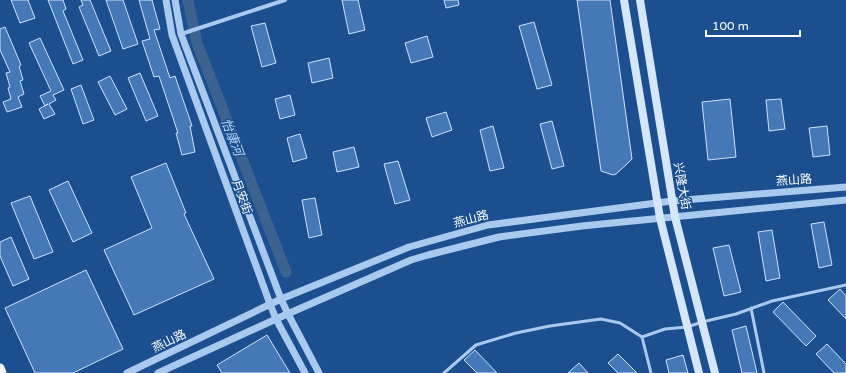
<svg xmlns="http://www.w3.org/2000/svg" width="846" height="373" font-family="'Varela Round','Noto Sans SC',sans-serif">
	<rect width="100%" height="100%" fill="#1b4f8f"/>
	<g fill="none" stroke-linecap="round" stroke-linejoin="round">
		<path stroke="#3c6290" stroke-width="11" d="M188 0 192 20 197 43 286 272"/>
	</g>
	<path fill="#4478b7" stroke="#cfe3fa" d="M11 0H28L35 18 20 23Z
		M48 0H63L66 9 63 11 83 60 73 64Z
		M81 0H90L111 51 99 56 79 7 83 5Z
		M106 0H123L138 44 123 49Z
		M139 0H152L160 29 154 30 170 78 175 76 192 126H190L195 152 182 155 176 133H178L159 76 154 77 142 41 150 39Z
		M342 0H358L365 30 349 34Z
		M444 0H458L459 5 446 8Z
		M577 0H610L632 159 627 164 616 174 613 175 601 171Z
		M534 22 552 85 537 89 519 26Z
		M265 23 276 63 262 67 251 26Z
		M5 27 21 65 19 66 23 80 20 81 24 94 18 97 22 107 7 112 3 102 11 99 8 88 10 87 6 73 10 72 0 50V29Z
		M427 36 433 57 411 63 405 43Z
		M40 38 64 90 53 95 56 100 49 104 55 114 44 119 39 109 48 104 45 106 40 96 51 91 29 43Z
		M329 58 333 78 312 83 308 63Z
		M140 73 158 116 146 121 128 78Z
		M110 76 127 109 115 115 98 82Z
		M81 85 94 120 83 124 71 89Z
		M290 95 295 115 280 119 275 99Z
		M730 99 736 157 708 160 702 102Z
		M781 99 785 129 769 131 766 100Z
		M446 112 452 130 432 137 426 118Z
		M552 121 564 166 552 169 540 124Z
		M493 126 504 168 490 171 480 130Z
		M827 126 830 155 813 157 809 128Z
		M300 134 307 158 293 162 287 138Z
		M354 147 359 167 337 172 333 152Z
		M398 161 410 200 395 204 384 164Z
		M166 163 186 213 184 214 214 279 134 315 104 250 152 228 131 177Z
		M68 181 92 233 73 242 49 190Z
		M30 196 53 252 34 259 11 203Z
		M315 198 322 235 309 238 302 200Z
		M824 222 832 265 819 268 811 224Z
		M772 230 780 278 766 281 758 232Z
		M11 237 29 279 13 286 0 256V242Z
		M729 245 741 292 724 296 713 248Z
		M86 270 123 349 73 373H35L5 308Z
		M840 289 846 296V319L828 300Z
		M783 302 816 336 806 346 773 312Z
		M746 326 757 373H742L732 330Z
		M267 335 290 373H222L217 365Z
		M827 344 846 364V373H834L816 354Z
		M475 350 497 373H477L464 360Z
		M618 354 637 373H618L608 363Z
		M683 355 688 373H669L666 360Z
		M579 363 588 373H568Z"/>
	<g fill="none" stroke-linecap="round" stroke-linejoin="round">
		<path stroke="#a9c9ee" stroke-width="3" d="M751 308 764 373
			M642 337 665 329 687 327 702 322 736 314 772 301 846 285
			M444 373 476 345 516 333 550 326 601 319 620 323 642 337 651 373"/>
		<path stroke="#a9c9ee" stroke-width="4" d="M181 34 285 0"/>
		<path stroke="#a9c9ee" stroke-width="7" d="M166 0 172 35 270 304 276 319 305 373
			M175 0 181 34 281 299 288 314 319 373
			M127 373 281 299 409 247 488 225 672 201 846 187
			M158 373 276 319 411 260 428 255 499 237 582 226 846 200"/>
		<path stroke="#d6e6fa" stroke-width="8" d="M624 0 660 218 699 373
			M640 0 675 217 715 373"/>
		<path stroke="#f0f6ff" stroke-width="9" d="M0 368 2 373"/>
	</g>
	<g text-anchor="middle" stroke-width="3" stroke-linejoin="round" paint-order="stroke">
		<g font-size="12" fill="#fff" stroke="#1b4f8f">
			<text transform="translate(794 180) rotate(-4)" y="4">燕山路</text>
			<text transform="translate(682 186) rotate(80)" y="4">兴隆大街</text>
			<text transform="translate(242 197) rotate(70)" y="4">月安街</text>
			<text transform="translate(471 219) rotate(-15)" y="4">燕山路</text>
			<text transform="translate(169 341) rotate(-26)" y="4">燕山路</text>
		</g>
		<g font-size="13" font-style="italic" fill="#b5d3f5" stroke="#1b4f8f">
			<text transform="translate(233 137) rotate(69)" y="5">怡康河</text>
		</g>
	</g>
	<path d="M706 30v6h94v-6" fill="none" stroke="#ffffff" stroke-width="2"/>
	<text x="712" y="30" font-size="12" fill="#ffffff" stroke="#1b4f8f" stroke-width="3" paint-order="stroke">100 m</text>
</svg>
